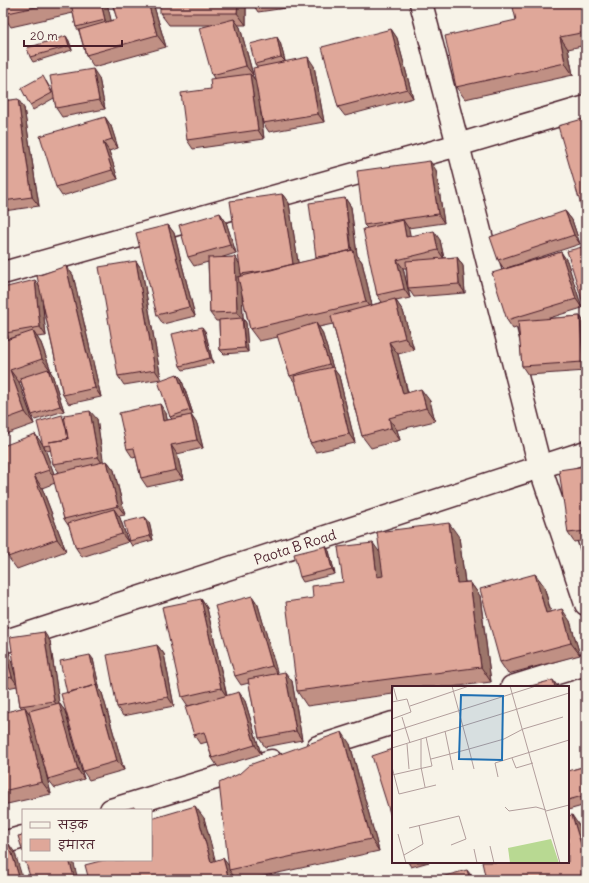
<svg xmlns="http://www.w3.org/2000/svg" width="589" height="883" font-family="Delius,'Playpen Sans Deva',sans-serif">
	<rect width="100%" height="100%" fill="#f7f3e8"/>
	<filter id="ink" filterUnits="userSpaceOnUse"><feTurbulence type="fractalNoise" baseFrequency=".025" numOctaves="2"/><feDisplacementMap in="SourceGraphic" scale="8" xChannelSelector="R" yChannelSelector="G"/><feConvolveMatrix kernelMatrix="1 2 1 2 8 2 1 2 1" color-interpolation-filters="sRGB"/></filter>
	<g filter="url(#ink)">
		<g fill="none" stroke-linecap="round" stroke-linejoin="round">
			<g stroke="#4a1f2b" stroke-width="25">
				<path id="minor" d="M421 3 458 145 586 107
					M3 273 458 145 540 467 586 604
					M3 642 586 452
					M512 687 586 664
					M318 747 393 723
					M111 810 271 761
					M3 843 23 837"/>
			</g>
			<use href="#minor" stroke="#f7f3e8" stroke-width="22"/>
		</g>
		<path fill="#c09084" stroke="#4a1f2b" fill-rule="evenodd" d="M3 3H107L111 21 117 19 112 3H153L166 47 94 67 86 55 79 31 76 27 73 13 11 27 3 15Z
			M246 3V25H238L240 27 253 75H252L256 81 257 67 255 64 280 42 285 61 280 63 314 66 324 122 269 132 263 123 260 104 264 139 193 149 187 140 211 89 214 78 212 75 210 25H169L160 13Z
			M252 3H306L307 5 258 12Z
			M586 3V45L568 49 573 75 465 99 456 87 516 20Z
			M391 29 397 38 413 98 345 116 338 107Z
			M66 36 69 41 72 50 33 62 30 57Z
			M99 78 105 109 62 117 56 108 54 98 33 110 30 105 46 81 53 93Z
			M3 101 24 108 39 206 4 211 3 210Z
			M105 117 111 126 118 148 109 151 118 179 62 196 56 187Z
			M436 170 444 223 408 228 410 236 440 240 444 258 457 257 463 266 465 293 414 297 408 288 406 268H403L410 298 396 301 403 311 414 350 398 354 408 392 430 401 435 421 397 430 400 440 371 448 362 436 333 324 319 327 322 332 333 368 339 376 355 443 316 452 310 443 296 384 290 376 278 337 259 341 250 329 242 295 243 318 246 323 248 352 224 354 220 350 219 321H216L210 313 208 262 194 266 188 257 220 213 226 222 236 253 220 258 235 257 239 264 282 194 289 203 298 263 317 259 316 257 345 198 351 207 357 255 362 262 372 305 382 302 377 295 367 228 364 225Z
			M565 211 572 220 580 244 507 268 561 252 567 261 582 308 546 319 580 316 586 325V371L528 375 522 366 519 327 513 329 507 320 504 269 498 260Z
			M168 225 174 233 195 316 163 324 157 315Z
			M136 261 142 270 161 379 124 385 118 376Z
			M66 266 73 275 101 397 69 404 63 395 42 300 46 336 37 337 41 343 51 371H50L52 374 64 411 35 420 32 415 21 382H19L34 424 3 435V310L5 322 39 286Z
			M205 331 213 363 183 370 180 366Z
			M177 374 181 378 193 414 191 415 197 424 203 448 177 454 183 479 147 487 141 478 136 457 133 458 127 449 166 413 167 420 172 419 170 417Z
			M64 418 97 419 103 462 107 461 114 470 125 515 119 516 120 518 128 542 82 557 76 548 70 528 64 519 55 483 42 488 66 551 17 569 8 557 35 434 43 446ZM44 447 47 451 51 450 53 464 59 472 54 474Z
			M586 466V540L574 542 568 533Z
			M145 517 149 522 153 540 132 546 129 541Z
			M459 537 465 582H470L480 596 491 682 451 687H393V694L307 706 297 691 313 598 343 582 380 553Z
			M329 551 335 574 303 582 300 577Z
			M535 574 544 586 551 612 570 621 580 655 508 674 500 662Z
			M252 596 258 605 277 673 292 681 302 740 265 747 259 738 249 683 241 685 235 676Z
			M201 599 207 608 227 696 245 701 261 754 218 767 212 758 207 742 200 744 194 735 200 703 188 706 182 697Z
			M3 638 7 644 16 679 50 641 59 703 65 711 84 779 55 788 48 779 42 756 51 794 3 805V713L22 708 20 706 17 686 3 689Z
			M157 645 164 654 174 706 123 716 117 707Z
			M93 659 100 691 102 693 124 770 89 780 83 771 67 693Z
			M350 744 379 851 246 880H237L233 875 151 860 204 818 215 861 229 866Z
			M586 766V805L568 810V771Z
			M408 862H429L411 867Z"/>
		<path fill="#9c756b" stroke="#4a1f2b" d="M101 3H107L114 32 105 20Z
			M148 3H153L166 47 157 35Z
			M238 3H246V25L237 13Z
			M234 19 240 27 253 75 246 66Z
			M391 29 397 38 413 98 407 89Z
			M66 36 69 41 72 50 69 46Z
			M277 37 280 42 285 61 281 57Z
			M560 37 568 49 573 75 565 63Z
			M308 57 314 66 324 122 318 114Z
			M3 62 5 82 3 79Z
			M93 69 99 78 105 109 99 100Z
			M250 74 257 82 264 139 258 130Z
			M18 99 24 108 39 206 32 197Z
			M105 117 111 126 118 148 112 139Z
			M103 142 109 151 118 179 112 170Z
			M430 161 436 170 444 223 438 214Z
			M282 194 289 203 300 275 293 266Z
			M345 198 351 207 357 255 362 262 374 314 366 302 352 252Z
			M565 211 572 220 580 244 574 235Z
			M220 213 226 222 236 253 230 245Z
			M403 220 409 229 412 245 406 237Z
			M168 225 174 233 195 316 189 307Z
			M434 231 440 240 444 259 438 250Z
			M561 252 567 261 582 308 576 299Z
			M235 257 241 266 243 318 246 323 248 352 245 348 243 320 237 312Z
			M457 257 463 266 465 293 459 284Z
			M397 260 403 268 410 298 404 289Z
			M136 261 142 270 161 379 155 370Z
			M66 266 73 275 101 397 95 388Z
			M35 280 41 289 46 336 40 327Z
			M395 299 403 311 414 350 405 338Z
			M3 310 7 333H6L8 336 9 346 3 337Z
			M580 316 586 325V366L583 362Z
			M316 323 322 332 333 368 339 376 355 443 349 434 334 371 329 364Z
			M202 327 205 331 213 363 210 358Z
			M33 331 41 343 51 371 42 359Z
			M389 342 398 354 411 406 403 394Z
			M48 369 52 374 64 411 60 406Z
			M10 370 19 382 34 424 25 412Z
			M177 374 181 378 193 414 190 410Z
			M421 389 430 401 435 421 426 408Z
			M160 404 166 413 169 430 163 421Z
			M90 411 97 419 104 466 98 457Z
			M191 415 197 424 203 448 197 440Z
			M389 418 397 430 400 440 391 428Z
			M35 434 44 446 57 482 49 470Z
			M171 445 177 454 183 479 176 470Z
			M107 461 114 470 125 515 118 506Z
			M34 475 42 488 66 551 57 539Z
			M114 509 120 518 128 542 122 534Z
			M145 517 149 522 153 540 150 536Z
			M449 523 459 537 467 598 457 583Z
			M373 543 383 557 387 591 377 577Z
			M326 546 329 551 335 574 332 569Z
			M535 574 544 586 554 625 546 613Z
			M470 582 480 596 491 682 481 667Z
			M252 596 258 605 278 675 272 666Z
			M201 599 207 608 227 697 221 688Z
			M562 609 570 621 580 655 571 643Z
			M44 632 50 641 59 703 65 711 84 779 78 770 60 710 54 701Z
			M3 638 7 644 18 686 12 677 3 642Z
			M157 645 164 654 174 706 168 697Z
			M90 655 93 659 100 691 102 693 124 770 117 761 96 685Z
			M285 672 292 681 302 740 296 731Z
			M553 680 558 687H555Z
			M239 692 245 701 261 754 255 745Z
			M25 707 33 720 51 794 42 782Z
			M342 732 350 744 379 851 371 839Z
			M195 806 204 818 219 874 211 862Z
			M572 815 580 827 586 846V861Z
			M9 844 15 853 23 880H20Z
			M223 858 231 869 229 870 233 875 234 880H229Z
			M69 860H73L78 880H75Z
			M467 870 474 879V880H470Z"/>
		<path fill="#dfa799" stroke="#4a1f2b" d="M3 3H55L3 14Z
			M71 3H101L105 20 76 27Z
			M112 3H148L157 35 86 55 79 30 117 19Z
			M160 3H238L237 13H160Z
			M512 3H586V32L560 37 565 63 456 87 445 36 516 20Z
			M234 19 246 66 212 75 199 28Z
			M391 29 407 89 338 107 322 47Z
			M66 36 69 46 30 57 27 48Z
			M277 37 281 57 255 64 250 44Z
			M308 57 318 114 263 123 253 68Z
			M93 69 99 100 56 108 50 76Z
			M250 74 258 130 187 140 181 93 211 89 210 79Z
			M43 76 52 93 30 105 21 88Z
			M18 99 32 197 3 201V101Z
			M105 117 112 139 103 142 112 170 56 187 40 136Z
			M586 118V223L558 126Z
			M430 161 438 214 364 225 357 171Z
			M282 194 293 264 271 270 241 274 230 201Z
			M345 198 351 250 336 254 316 257 309 203Z
			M565 211 574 235 498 260 490 237Z
			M220 213 230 245 188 257 179 225Z
			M403 220 406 237 434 231 438 250 397 260 404 289 377 295 363 229Z
			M168 225 189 307 157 315 136 233Z
			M586 246V313L567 251Z
			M353 250 366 302 250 329 238 277Z
			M561 252 576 299 507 320 492 273Z
			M235 257 237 312 210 313 208 258Z
			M457 257 459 284 408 288 406 261Z
			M136 261 155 370 118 376 99 267Z
			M66 266 95 388 63 395 37 276Z
			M35 280 40 327 6 333 3 297V288Z
			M395 299 405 338 389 342 403 394 421 389 426 408 389 418 391 428 362 436 331 316Z
			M580 316 583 362 522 366 518 321Z
			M242 318 245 348 220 350 219 320Z
			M316 323 329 364 290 376 277 335Z
			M202 327 210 358 180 366 172 334Z
			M33 331 42 359 10 370 25 412 3 420V341Z
			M333 367 349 434 310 443 294 376Z
			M48 369 60 406 32 415 20 378Z
			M177 374 190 410 170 417 158 381Z
			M160 404 163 421 191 415 197 440 171 445 176 470 141 478 134 448 127 449 119 413Z
			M90 411 98 457 53 464 49 442 68 439 64 415Z
			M62 415 66 428 68 439 49 442 50 445 43 446 37 422Z
			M35 434 49 470 34 475 57 539 8 557 3 543V446Z
			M107 461 118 506 64 519 52 474Z
			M586 466V531L568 533 559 470Z
			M114 509 122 534 76 548 68 523Z
			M145 517 150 536 129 541 124 522Z
			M449 523 457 583 470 582 481 667 297 691 286 602 313 598 312 586 343 582 338 547 373 543 377 577 383 576 377 532Z
			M326 546 332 569 300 577 294 554Z
			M586 571V589L581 572Z
			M535 574 546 613 562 609 571 643 500 662 480 589Z
			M252 596 272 666 235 676 215 606Z
			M201 599 221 688 182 697 162 607Z
			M44 632 54 701 20 706 10 637Z
			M3 642 12 677 3 679Z
			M157 645 168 697 117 707 107 655Z
			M90 655 97 687 96 685 67 693 60 661Z
			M285 672 296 731 259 738 248 679Z
			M553 680 555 687H527Z
			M96 685 117 761 83 771 61 694Z
			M239 692 255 745 212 758 204 732 194 735 185 707Z
			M59 703 78 770 48 779 29 711Z
			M25 707 42 782 3 791V713Z
			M342 732 371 839 229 870 219 783 239 774 249 765Z
			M393 749V823L372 756Z
			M586 766V795L568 800V771Z
			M195 806 211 862 223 858 229 880H89L85 865 104 860H151V819Z
			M134 807 135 810H123Z
			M572 815 586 861V880H486L482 862H568V816Z
			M23 835V852L18 836Z
			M9 844 20 880H3V846Z
			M25 860H69L75 880H31Z
			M467 870 470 880H430Z"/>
	</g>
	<g text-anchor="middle" stroke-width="3.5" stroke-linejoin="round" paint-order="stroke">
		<g font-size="14" fill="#4a1f2b" stroke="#f7f3e8">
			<text transform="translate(295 547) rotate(-18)" y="5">Paota B Road</text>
		</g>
	</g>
	<g transform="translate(392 686)">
		<rect width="177" height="177" fill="#f7f3e8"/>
		<path d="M159 153 167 177H118L116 162Z" fill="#b8d992"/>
		<path fill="none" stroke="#b29e9c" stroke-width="1" d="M1 0 5 14M60 0 77 63 112 53 131 43 171 31M118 0 168 177M0 16 15 13 19 26 0 33M18 20 77 0M10 31 18 57M53 45 61 84M0 46 144 0M29 53V81L33 101M15 58 17 83M0 62 177 7M120 72 124 82 141 77M39 73 77 63 82 83M0 81 7 108 44 99M0 89 40 80 34 51M106 91 103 77 177 54M113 121 117 125 144 121 154 124M154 125 177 119M17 142 67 130 74 153 59 159M6 148 14 177M98 160 102 177M82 163 85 177M12 169 31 158 27 139"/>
		<path fill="#1f6fb2" fill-opacity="0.15" stroke="#1f6fb2" stroke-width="2" d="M69 9 111 10 110 74 67 73Z"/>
		<rect width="177" height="177" fill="none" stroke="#4a1f2b" stroke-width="2"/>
	</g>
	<rect width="589" height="883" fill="none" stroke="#f7f3e8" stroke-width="16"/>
	<rect x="8" y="8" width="573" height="867" fill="none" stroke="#4a1f2b" stroke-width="1.5" filter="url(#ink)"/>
	<rect x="22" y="809" width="130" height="52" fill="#f7f3e8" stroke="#b29e9c"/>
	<rect x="30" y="822" width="20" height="6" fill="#f7f3e8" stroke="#b29e9c"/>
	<text x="58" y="829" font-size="12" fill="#4a1f2b">सड़क</text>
	<rect x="30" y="839" width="20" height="12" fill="#dfa799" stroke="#b29e9c"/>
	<text x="58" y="849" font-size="12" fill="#4a1f2b">इमारत</text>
	<path d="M24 40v6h98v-6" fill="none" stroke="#4a1f2b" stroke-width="2"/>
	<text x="30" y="40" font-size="12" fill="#4a1f2b" stroke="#f7f3e8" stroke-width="3" paint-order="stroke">20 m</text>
</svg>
